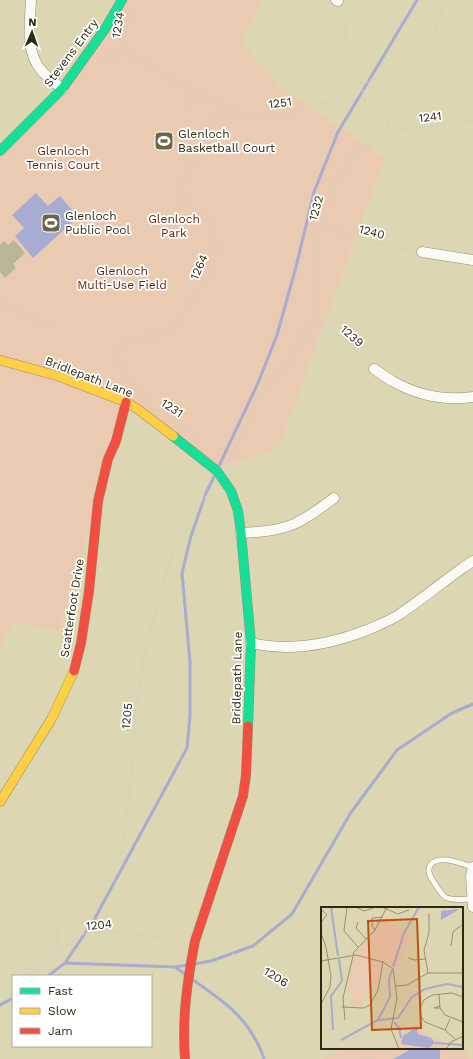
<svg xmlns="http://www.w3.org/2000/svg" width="473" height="1059" font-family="'Work Sans',sans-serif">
	<rect width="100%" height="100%" fill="#dcd6b2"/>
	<path fill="#eacbb2" d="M118 0H262L257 12 241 41 279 86 385 158 278 449 212 469 123 402 104 463 85 546 59 631 13 622 0 648V145L55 96Z
		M462 1045 471 1059H325L346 1048H462Z"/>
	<path fill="#a8acd2" d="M36 193 48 206 60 196 78 217 33 258 15 236 24 228 12 215Z
		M413 1048H440V1059H393Z"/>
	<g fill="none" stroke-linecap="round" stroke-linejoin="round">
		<path stroke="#a8acd2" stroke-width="3" d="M218 468 258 383 277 335 296 267 314 192 338 132 417 0
			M65 963 175 967 187 965
			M194 964 211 961 253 946 292 914 350 814 397 750 452 713 473 704
			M175 967 185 974
			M48 976 65 963 94 920 187 748 190 716V662L182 573 191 536 206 493 215 475
			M193 980C217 997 241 1012 255 1039 259 1046 262 1051 264 1059
			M0 1005 13 998"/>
	</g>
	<path fill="#b7b798" d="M14 240 25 253 13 264 16 268 5 278 0 272V245L4 241 8 245Z"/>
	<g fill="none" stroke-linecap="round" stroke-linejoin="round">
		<g stroke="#969074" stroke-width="6">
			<path id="lane" d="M472 899C464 899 455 901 447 898 442 896 438 888 435 884 431 878 426 871 431 864 441 854 462 864 473 867"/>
		</g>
		<g stroke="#969074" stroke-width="11">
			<path id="street" d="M31 0C30 22 25 51 41 70 47 77 55 83 62 89
				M336 0 338 1
				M422 252 473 260
				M374 369C380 373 386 377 392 381 417 395 445 401 473 397
				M241 533C259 532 277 531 294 524 308 518 322 507 334 498
				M251 643C289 652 331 644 367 630 378 625 390 621 400 614 422 599 443 582 464 567L473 561
				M473 867 471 876 473 907"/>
		</g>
		<g stroke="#969074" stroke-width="10">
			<path id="fast" d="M0 151 62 89 105 29 122 0
				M173 436 217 471 231 491 238 511 241 533 251 643 248 726"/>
		</g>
		<g stroke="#969074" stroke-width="10">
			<path id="slow" d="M0 360 58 376 126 402 139 410 173 436
				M0 802 52 718 74 671"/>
		</g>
		<g stroke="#969074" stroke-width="10">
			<path id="jam" d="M74 671 81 643 89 591 98 501 108 459 116 441 126 402
				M185 1059C182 1017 187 982 195 941L243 796 246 775 248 726"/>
		</g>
		<path stroke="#d1cec3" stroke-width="1.5" stroke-dasharray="2 2" stroke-linecap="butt" d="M122 53 133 56 148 64 188 90 237 114H255L288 113 341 97 362 86C355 71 349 55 346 38 344 28 345 19 342 10
			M122 53 130 10
			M99 58 108 57 122 53
			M186.5 106a2.5 2.5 0 1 1 5 0a2.5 2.5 0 1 1-5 0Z
			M190 104 195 100 196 94
			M389 123 402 129 443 125 473 120
			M320 225 369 242 414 251
			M0 301 41 324 50 326
			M315 319 347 341 367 362
			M117 348 134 339 155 336 173 325 188 308 213 264 216 248 214 226 189 206 180 195 181 185 208 132 209 125V121L230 110
			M112 360 118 363 137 390 147 401
			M163 413 174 417 199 441
			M228 466 236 449 254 399 283 369 315 319 317 308V268L320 225 331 189 350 159 367 146 385 137 389 123 386 116 365 102 362 86 384 71 419 58 427 51 432 39 442 7 449 0
			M207 942 221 946 242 961 258 978 291 997 315 1006H322
			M58 950 57 931 60 918 83 896 104 879 121 855 125 830 133 757 135 716 141 680 144 654 166 574 180 535 196 508 215 486
			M24 976 35 970 58 950 85 933 117 932 170 939 183 940
			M0 985 13 980
			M452 1048 453 1059
			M458 1048 464 1059
			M367 1059 384 1048"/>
		<use href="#lane" stroke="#faf9f3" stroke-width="5"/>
		<use href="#street" stroke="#faf9f3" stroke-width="10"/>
		<use href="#fast" stroke="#16e098" stroke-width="9"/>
		<use href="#slow" stroke="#ffcf43" stroke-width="9"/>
		<use href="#jam" stroke="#f24e42" stroke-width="9"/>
	</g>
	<defs>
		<g id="stadium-square" transform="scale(1)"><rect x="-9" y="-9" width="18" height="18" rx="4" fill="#6c6648" stroke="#fff"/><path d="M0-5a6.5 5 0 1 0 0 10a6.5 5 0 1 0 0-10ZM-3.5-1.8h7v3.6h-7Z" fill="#fff"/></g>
	</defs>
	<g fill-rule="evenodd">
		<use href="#stadium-square" x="164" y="141"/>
		<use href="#stadium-square" x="51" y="223"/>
	</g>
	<g text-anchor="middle" stroke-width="3.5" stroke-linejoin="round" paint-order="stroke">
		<g font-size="12" fill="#2f290f" stroke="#fff">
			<text transform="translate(118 25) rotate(-80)" y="4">1234</text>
			<text transform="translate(71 53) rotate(-53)" y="4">Stevens Entry</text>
			<text transform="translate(280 103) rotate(-7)" y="4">1251</text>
			<text transform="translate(430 117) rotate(-6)" y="4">1241</text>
			<text transform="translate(316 208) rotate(-75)" y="4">1232</text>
			<text transform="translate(372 232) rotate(15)" y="4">1240</text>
			<text transform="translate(199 267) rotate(-66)" y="4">1264</text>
			<text transform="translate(352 336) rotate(41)" y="4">1239</text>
			<text transform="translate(89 377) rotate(21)" y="4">Bridlepath Lane</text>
			<text transform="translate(172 408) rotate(33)" y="4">1231</text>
			<text transform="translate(72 608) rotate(-81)" y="4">Scatterfoot Drive</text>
			<text transform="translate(237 678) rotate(-89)" y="4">Bridlepath Lane</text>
			<text transform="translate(127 716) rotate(-84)" y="4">1205</text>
			<text transform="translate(99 925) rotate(-6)" y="4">1204</text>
			<text transform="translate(276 977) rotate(32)" y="4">1206</text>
		</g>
		<g font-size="12" fill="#2f290f" stroke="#fff" text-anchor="start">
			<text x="178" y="138">Glenloch<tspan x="178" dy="14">Basketball Court</tspan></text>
			<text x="65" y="220">Glenloch<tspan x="65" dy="14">Public Pool</tspan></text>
		</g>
		<g font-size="12" fill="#621e05" stroke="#fff">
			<text x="63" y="155">Glenloch<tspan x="63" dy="14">Tennis Court</tspan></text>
			<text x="174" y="223">Glenloch<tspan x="174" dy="14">Park</tspan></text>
			<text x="122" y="275">Glenloch<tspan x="122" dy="14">Multi-Use Field</tspan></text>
		</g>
	</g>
	<g transform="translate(321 907)">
		<rect width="142" height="142" fill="#dcd6b2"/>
		<path d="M63 9 75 11 72 17 88 29 78 59 71 62 63 55 56 79 51 78 41 100 29 99 31 84 27 82 32 48ZM90 115 97 118 103 126 128 136 124 142H78L73 132 90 119Z" fill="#eacbb2"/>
		<path d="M137 2V3L120 13V4ZM96 120 97 127 110 131 114 136 108 141 80 137 82 129Z" fill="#a8acd2"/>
		<path fill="none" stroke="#a8acd2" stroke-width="2" d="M10 0 17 49M72 60 83 26 98 0M58 113 77 111 91 90 104 82 126 77 142 80M73 115 78 121 80 131M12 123 10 89 21 74 18 52M20 133 57 113 69 90 68 72 71 63M114 136 142 138"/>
		<path fill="none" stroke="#979171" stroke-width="1" d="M26 0 23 24 37 40M35 0 43 4 55 0M61 0 77 7 88 3M0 2 6 8 0 15M37 15 35 21 45 32M54 23 51 19V11L62 10M0 26 5 40 10 69 9 80 0 97M130 39 132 25 142 17M87 51 94 53 104 52M0 54 35 48 62 55 72 62 76 91 70 122 78 142M107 66 103 43 108 26V6M75 79 86 78 107 66H142M118 87 119 101 124 108 142 115M119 99 113 101H119M21 100 43 101 49 98 57 83 62 55M24 113 22 91 33 45 54 23 66 0M124 123 129 112M134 132 124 123 104 115 100 110 99 101 103 93 111 88 131 86 142 90M84 142H100M125 142 130 135 142 129"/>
		<path fill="#c34f0d" fill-opacity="0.15" stroke="#c34f0d" stroke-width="2" d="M96 12 100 121 51 123 47 14Z"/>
		<rect width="142" height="142" fill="none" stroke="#2f290f" stroke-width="2"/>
	</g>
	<rect x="12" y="975" width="140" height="72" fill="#ffffff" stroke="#aca99f"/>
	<rect x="20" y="988" width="20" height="6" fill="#16e098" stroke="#aca99f"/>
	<text x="48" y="995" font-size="12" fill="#2f290f">Fast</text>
	<rect x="20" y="1008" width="20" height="6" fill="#ffcf43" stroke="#aca99f"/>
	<text x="48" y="1015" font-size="12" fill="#2f290f">Slow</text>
	<rect x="20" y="1028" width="20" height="6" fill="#f24e42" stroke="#aca99f"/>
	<text x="48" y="1035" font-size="12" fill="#2f290f">Jam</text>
	<g transform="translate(32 32) rotate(2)" stroke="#ffffff" stroke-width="3" paint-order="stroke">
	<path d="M0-3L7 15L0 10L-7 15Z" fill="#2f290f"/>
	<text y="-6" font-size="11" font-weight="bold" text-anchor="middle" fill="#2f290f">N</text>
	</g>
</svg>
